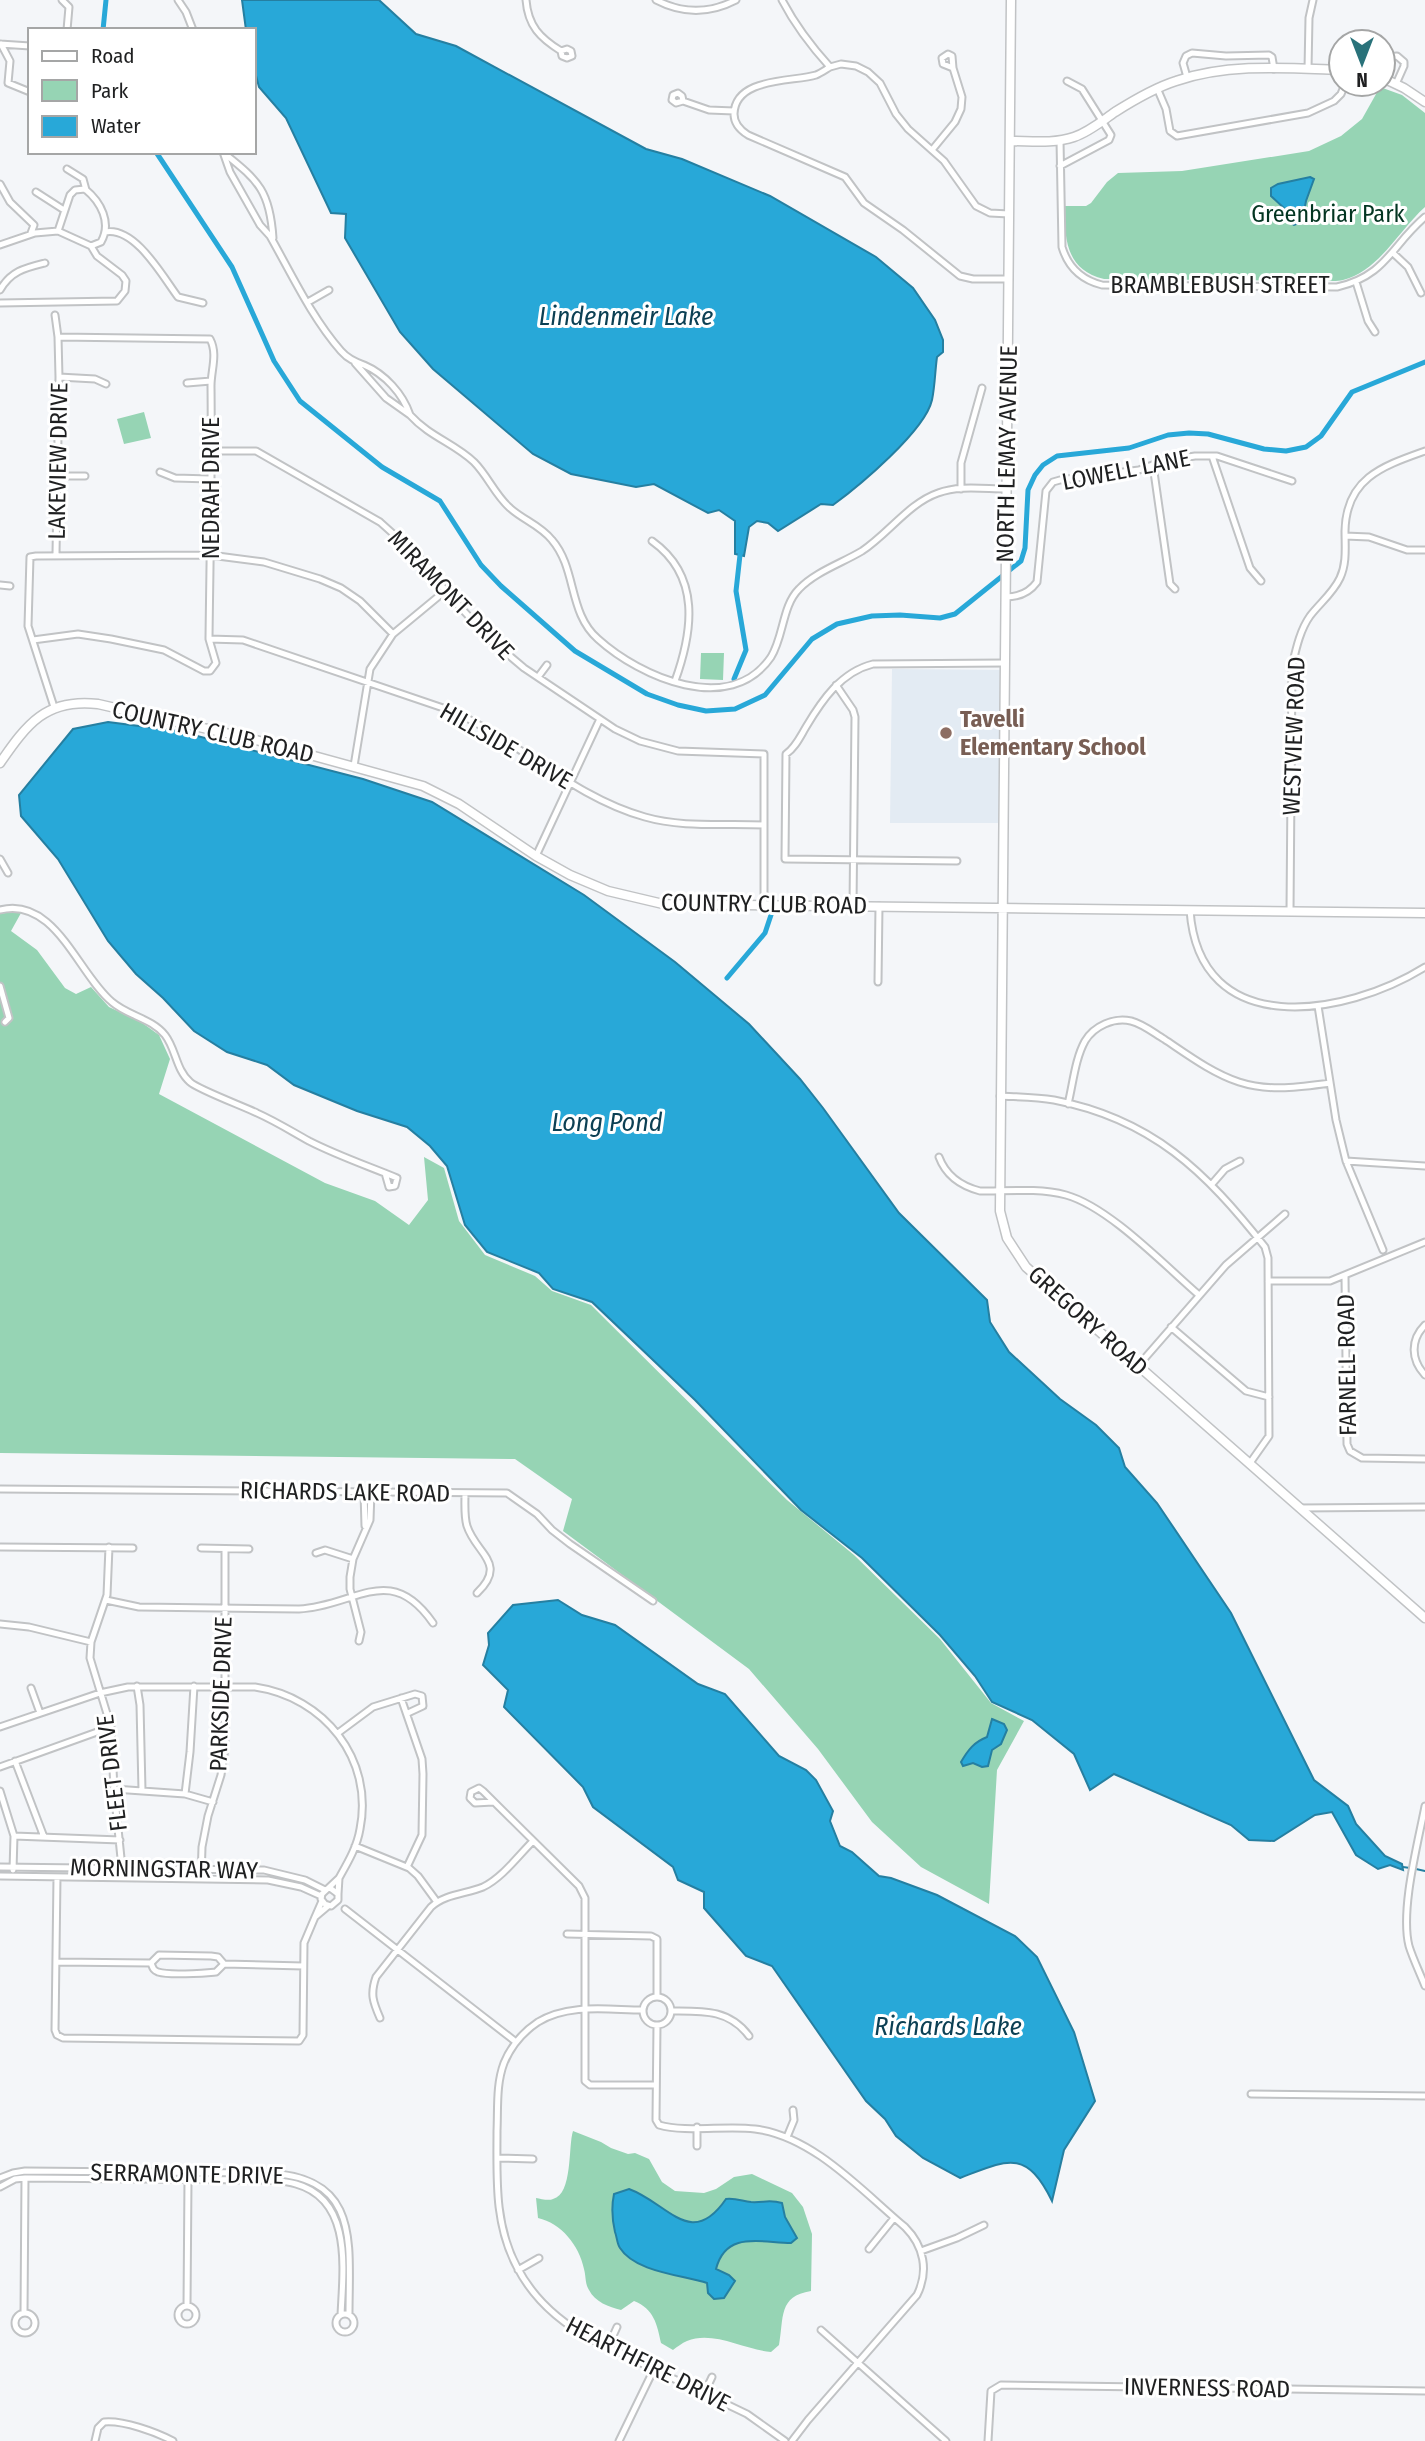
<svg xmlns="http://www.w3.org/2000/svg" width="1425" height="2441" font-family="'Fira Sans Condensed',sans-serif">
	<rect width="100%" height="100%" fill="#f4f6f9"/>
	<path fill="#e3ebf3" d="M892 669 1003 670 999 823H890Z"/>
	<path fill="#96d4b4" d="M1380 87 1402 95 1425 113V207C1399 230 1379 271 1343 280 1335 282 1324 280 1315 281L1104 279C1066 270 1065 240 1064 206H1086L1091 203 1107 182 1118 173 1182 171 1309 151 1341 136 1362 119Z
		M144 412 151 438 124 444 117 419Z
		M701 653H724L723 680 700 679Z
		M10 912 21 913 11 931 37 950 65 988 76 994 91 987 109 1007 141 1022 159 1035 170 1059 159 1094 325 1183 375 1201 409 1225 428 1200 424 1157 444 1168 459 1221 485 1255 535 1276 552 1291 591 1305 787 1500 854 1555 940 1639 991 1703 1024 1721 997 1770 989 1904 921 1867 872 1822 818 1749 749 1669 563 1531 572 1499 515 1459 0 1453V914Z
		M573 2131 601 2142 611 2148 628 2154 635 2153 649 2159 662 2182 675 2191 704 2193 716 2189 734 2177 752 2174 792 2193 803 2207 812 2234 811 2291C778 2296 784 2318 779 2345L771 2352C745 2350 713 2330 687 2341 682 2343 677 2347 673 2350L661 2343C657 2324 654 2309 634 2301L621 2310C609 2307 595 2302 589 2290 585 2284 586 2276 584 2269 579 2245 561 2223 538 2218L536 2198C541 2199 549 2201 553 2199 573 2194 568 2146 573 2131Z"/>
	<path fill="#28a8d8" stroke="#257fa1" stroke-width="2" d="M242 0H379L416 34 456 46 646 149 682 159 770 196 876 257 913 288 935 320 943 340V352L937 357C935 371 935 386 932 400 925 431 859 486 833 505L821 504 778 531 768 523 757 521 749 527 744 556 735 554V521L719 510 708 513 654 484 636 487 571 474 533 454 433 369 400 332 345 238 346 214 331 213 286 118 259 87 254 68V30H246Z
		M1310 177 1314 179 1306 201 1302 222 1294 225 1291 223 1284 208 1271 196V188L1278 184Z
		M108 722 178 731 363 779 432 802 584 895 675 962 749 1024 800 1079 823 1108 899 1213 987 1300 990 1322 1009 1352 1060 1399 1096 1425 1119 1448 1125 1467 1157 1503 1231 1613 1314 1780 1348 1806 1356 1824 1385 1856 1402 1864 1403 1870 1390 1865 1378 1869 1356 1855 1332 1812 1315 1815 1274 1841 1249 1840 1231 1825 1114 1774 1090 1790 1074 1754 1032 1720 992 1702 975 1676 940 1635 862 1558 801 1510 695 1400 592 1302 553 1289 539 1273 487 1252 465 1225 447 1166 430 1146 407 1127 357 1111 294 1085 267 1065 227 1052 194 1031 163 998 136 974 108 941 58 859 21 816 19 795 73 729Z
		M558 1600 582 1615 615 1625 698 1684 725 1694 779 1756 806 1770 816 1780 833 1811 830 1821 840 1846 852 1852 879 1876 891 1878 937 1895 1015 1936 1037 1957 1074 2032 1095 2101 1064 2150 1052 2201C1026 2148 1007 2160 960 2178L923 2158 896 2136 885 2119 866 2101 772 1966 746 1956 704 1908V1892L678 1880 673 1867 593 1807 583 1787 504 1707 508 1690 483 1665 489 1645 488 1633 513 1605Z
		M992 1719 1004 1724 1007 1730 1001 1744 992 1750 988 1766 982 1767 973 1763 963 1766 961 1762C968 1750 974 1742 987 1737Z
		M629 2189C668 2203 691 2250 726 2199 736 2198 742 2201 751 2202 763 2203 769 2199 782 2203L785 2217 797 2238 791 2243C762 2243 726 2230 716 2269L729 2275 735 2281 724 2298 714 2299 708 2293 707 2283C682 2275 635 2272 620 2248 617 2244 617 2237 615 2232 612 2219 611 2208 614 2194Z"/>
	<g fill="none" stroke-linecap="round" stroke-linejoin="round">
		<path stroke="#257fa1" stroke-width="2" d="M1403 1867 1410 1868
			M1416 1869 1425 1871"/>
		<path stroke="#28a8d8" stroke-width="5" d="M103 30 106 0
			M156 152 232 267 274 361 300 401 382 467 440 501 481 565 501 586 575 651 647 694 678 705 706 711 735 709 765 695 812 639 837 624 872 616 900 615 940 618 955 614 1021 561 1025 548 1028 490 1035 475 1043 465 1057 456 1129 448 1168 435 1189 433 1208 434 1264 449 1286 451 1306 447 1321 436 1352 392 1425 362
			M734 679 746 650 736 591 740 555
			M727 978 765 933 772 912"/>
		<g stroke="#c1c3c5" stroke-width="9">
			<path id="street" d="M62 0 69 7 67 30
				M178 0 186 12 193 30
				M526 0C528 26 540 38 561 51L562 56 567 58 572 56 571 51 567 49 561 51
				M656 0C683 14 709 14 736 0
				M782 0C795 25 811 46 830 67L841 64 856 66 868 72 880 83 896 114 908 129 944 161 976 206 990 213 1009 214
				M0 44 30 46
				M1 44 10 61 8 83 30 92
				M1383 57 1397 56 1404 62V66L1396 84
				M830 67C825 70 821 73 816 75 793 82 735 77 734 114 734 124 740 130 748 135L845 177 864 203 903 230 960 276 973 279H1009
				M1308 69 1309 18 1313 0
				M1187 77 1183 63 1186 56 1192 53 1226 56 1269 55 1272 57 1274 69
				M1157 88 1166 109 1170 131 1177 136 1308 113 1334 101 1341 94 1345 84
				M683 101 682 96 678 93 673 95 672 100 676 103 683 101 709 110 734 111
				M1060 140 1062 247C1068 267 1082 280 1102 285L1337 287C1386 276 1391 246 1425 217
				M932 150 955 122 961 109 962 97 953 68 952 56 948 54 942 58 943 64 953 68
				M223 152 230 172 260 225 270 236C292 275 312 318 341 351 348 359 355 362 364 365 385 374 403 394 410 415L386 398 355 363
				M225 154C259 181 270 192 273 238
				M1060 166 1109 140 1111 135 1082 89 1067 81
				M67 169 83 179 86 190
				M0 184 10 202 34 225 31 233
				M36 192 64 210
				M58 231 70 195 75 190 85 189C101 202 112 223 101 242L91 246
				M105 232C135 226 163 277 178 297L203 303
				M0 245 35 233 58 231 91 246 97 256 122 275 126 281 125 291 117 301 0 303
				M1393 253 1408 267 1421 293
				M1356 282 1368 321 1375 332
				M0 290C11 271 25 268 45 263
				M308 302 329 290
				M55 315 58 337 59 377 56 554
				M59 377 95 379 106 384
				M187 383 211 381
				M410 415C430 437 454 443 474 462 488 476 495 495 510 508 523 520 540 525 552 540 577 569 568 613 598 639 640 677 730 717 771 657 784 636 782 606 799 589 815 572 842 563 862 551 888 534 909 503 938 493 959 485 984 489 1006 489
				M213 451H256L380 522 419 557 437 578 445 591 492 641 524 668 615 729 640 741 678 751 764 754V905
				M1212 456 1250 568 1261 581
				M1153 465 1170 584 1175 589
				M160 472 175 478 210 479
				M58 476H85
				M961 489V463L982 388
				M1345 536 1369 537 1407 550H1425
				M652 541C701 576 693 631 675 681
				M0 585 10 586
				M1006 597C1019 597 1029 593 1037 582L1046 491 1053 482 1060 480 1139 470 1163 461 1195 456H1217L1292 481
				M209 639 243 640 452 711C519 741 573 797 645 817 683 828 725 823 764 825
				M33 640 78 634 111 639 164 650 204 671H210L216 663 209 639C210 555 212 470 211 386 211 370 218 354 210 339L58 337
				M538 677 547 665
				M836 685 853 710 855 717 853 906
				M54 707 28 626 30 557 36 556 210 555 264 562 320 579 341 588 360 601 393 634
				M354 766 370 669 393 634 445 591
				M536 856 599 721
				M0 859 8 873
				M957 861 785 859 786 754C795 748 800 737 806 727 822 700 841 672 873 664L1005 663
				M0 910C55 896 78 974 112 1002 128 1016 151 1018 165 1035 176 1049 176 1070 190 1082 197 1089 245 1107 257 1113 275 1121 291 1131 309 1141 336 1155 368 1166 397 1178L395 1186 389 1187 385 1173
				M1190 910C1199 1041 1345 1017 1425 967
				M1290 911 1292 666C1296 649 1300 630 1310 616 1320 603 1333 593 1340 578 1347 563 1345 547 1345 531 1346 478 1383 466 1425 451
				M878 982 879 906
				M0 986 9 1018 5 1022
				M1318 1006 1336 1120 1346 1161 1383 1250
				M1000 1096C1018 1097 1036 1097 1054 1100 1152 1119 1205 1171 1265 1247L1268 1258 1269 1436 1250 1463
				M1068 1104C1073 1084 1075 1059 1085 1041 1094 1026 1114 1017 1131 1021 1143 1024 1154 1033 1164 1039 1188 1055 1212 1073 1239 1082 1270 1092 1299 1087 1330 1083
				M939 1157C946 1176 961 1186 980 1191 1008 1191 1039 1188 1066 1195 1109 1207 1164 1265 1199 1295
				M1346 1161 1425 1166
				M1212 1184 1225 1169 1240 1161
				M1345 1276 1347 1444 1350 1451 1362 1458 1425 1459
				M1268 1281H1330L1425 1242
				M1425 1325C1410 1340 1411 1360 1425 1375
				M1171 1327 1246 1391 1269 1397
				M1138 1366 1226 1265 1285 1214
				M0 1489 507 1493 537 1514 552 1530 570 1544 653 1601
				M364 1492 365 1526
				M465 1493C465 1504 464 1516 467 1526 476 1554 508 1563 477 1593
				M1299 1508 1425 1507
				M0 1547 133 1548
				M109 1547 107 1595 91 1642 90 1658 111 1727 114 1789 123 1878
				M201 1548 249 1549
				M316 1553 325 1550 353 1559
				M106 1600 139 1607 299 1609C356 1606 390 1561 433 1623
				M0 1624 29 1627 91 1642
				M359 1641 361 1632 350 1589V1577L353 1559 370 1520 371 1492
				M137 1686 140 1705 142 1790
				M31 1688 40 1713
				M401 1698 422 1759 423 1774 422 1835 407 1867
				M0 1727 100 1693 128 1687H255C324 1697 374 1759 360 1829 357 1847 348 1862 339 1878
				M338 1733 373 1707 415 1694 422 1696 423 1706 408 1713
				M15 1761 44 1837
				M0 1767 111 1727
				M114 1789 185 1794 213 1802
				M0 1791 14 1836 13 1870
				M185 1794 190 1752 194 1686
				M493 1802 475 1803 470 1798 471 1792 479 1788 483 1791 579 1886 585 1898V2081L590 2085H656
				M1425 1806C1418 1843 1400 1910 1409 1946 1413 1959 1420 1973 1425 1986
				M14 1836 120 1840
				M355 1846 409 1868 418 1876 437 1902
				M0 1867 264 1870 305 1880 325 1890
				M0 1876 268 1880 301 1887 321 1896
				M57 1877 55 2030 57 2035 63 2038 299 2041 303 2035 304 1943 315 1917
				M201 1879 202 1847 208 1816 221 1775 225 1748V1549
				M330 1888 338 1894V1900L331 1906 325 1904 321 1899 322 1894 339 1878 338 1894
				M322 1901 315 1917 328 1906
				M345 1909 516 2042
				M567 1934 651 1936 657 1939V1997
				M57 1962 151 1963
				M224 1964 216 1972C202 1973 171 1976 158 1972 153 1970 153 1968 151 1963L159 1955 211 1956 218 1957 224 1964 303 1966
				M643 2011a14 14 0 1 1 28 0a14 14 0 1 1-28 0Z
				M643 2010C609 2010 569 2003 538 2022 523 2032 511 2046 504 2063 496 2084 498 2108 497 2131 497 2178 494 2224 517 2267 534 2300 561 2323 593 2340L747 2414 785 2441
				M671 2011C702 2011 729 2009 749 2036
				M380 2018C373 2002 370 1994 376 1977L431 1907C445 1894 466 1894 483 1887 502 1878 518 1856 533 1841
				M657 2025 656 2120 659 2125C686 2133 726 2125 755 2129 813 2136 862 2191 905 2227 924 2246 929 2271 917 2295L808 2420 792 2441
				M1251 2094 1425 2096
				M787 2137 794 2120 793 2110
				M697 2146V2127
				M497 2158 533 2159
				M0 2178 13 2173 25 2171 265 2173C361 2176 349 2242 349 2315
				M0 2187 15 2179 25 2178 264 2180C275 2181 286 2181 296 2184 353 2200 343 2270 341 2315
				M869 2249 894 2218
				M921 2251 957 2238 984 2225
				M518 2270 539 2258
				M187 2306 188 2180
				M178 2315a9 9 0 1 1 18 0a9 9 0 1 1-18 0Z
				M24 2313 25 2178
				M15 2323a10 10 0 1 1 20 0a10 10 0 1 1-20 0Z
				M336 2323a9 9 0 1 1 18 0a9 9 0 1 1-18 0Z
				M821 2330 946 2441
				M608 2347 617 2327
				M704 2394 712 2377
				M95 2441 98 2428 104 2422C123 2420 156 2432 173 2441
				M619 2441 654 2369
				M988 2441 991 2391 1001 2385 1425 2391"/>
		</g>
		<g stroke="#c1c3c5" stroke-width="11">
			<path id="secondary" d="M1011 0 1000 1211 1007 1238 1026 1267 1425 1618
				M1383 78 1404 88 1425 102
				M1010 141C1031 141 1053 144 1074 137 1089 132 1102 121 1115 112 1134 100 1154 88 1176 81 1228 63 1287 68 1341 70
				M0 763C27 724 46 698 98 704L256 740 423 786 459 804 536 856 570 875 608 891 663 904 1425 913"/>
		</g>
		<use href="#street" stroke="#fff" stroke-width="5"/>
		<use href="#secondary" stroke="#fff" stroke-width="8"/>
	</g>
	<circle fill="#8d6e63" stroke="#fff" stroke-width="2.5" cx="946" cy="733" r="7"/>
	<g text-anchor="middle" stroke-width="6" stroke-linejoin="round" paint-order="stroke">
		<g font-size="24" fill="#033521" stroke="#fff">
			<text x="1328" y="222">Greenbriar Park</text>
		</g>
		<g font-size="24" fill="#1f2021" stroke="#fff">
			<text x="1220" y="293">BRAMBLEBUSH STREET</text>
			<text transform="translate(1007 454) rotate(-89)" y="8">NORTH LEMAY AVENUE</text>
			<text transform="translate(58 461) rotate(-89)" y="8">LAKEVIEW DRIVE</text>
			<text transform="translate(1126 470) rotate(-11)" y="8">LOWELL LANE</text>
			<text transform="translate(211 488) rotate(-90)" y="8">NEDRAH DRIVE</text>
			<text transform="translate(451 595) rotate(46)" y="8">MIRAMONT DRIVE</text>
			<text transform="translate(213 732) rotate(13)" y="8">COUNTRY CLUB ROAD</text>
			<text transform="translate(1294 736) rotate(-88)" y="8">WESTVIEW ROAD</text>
			<text transform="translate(506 746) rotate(30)" y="8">HILLSIDE DRIVE</text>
			<text transform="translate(764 904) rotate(1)" y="8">COUNTRY CLUB ROAD</text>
			<text transform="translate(1088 1321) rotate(42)" y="8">GREGORY ROAD</text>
			<text transform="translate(1347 1365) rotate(-91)" y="8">FARNELL ROAD</text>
			<text transform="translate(345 1492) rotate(1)" y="8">RICHARDS LAKE ROAD</text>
			<text transform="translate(221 1694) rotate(-88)" y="8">PARKSIDE DRIVE</text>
			<text transform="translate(112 1773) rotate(-97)" y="8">FLEET DRIVE</text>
			<text transform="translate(164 1869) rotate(1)" y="8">MORNINGSTAR WAY</text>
			<text transform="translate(187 2174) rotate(1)" y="8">SERRAMONTE DRIVE</text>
			<text transform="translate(648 2364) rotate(27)" y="8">HEARTHFIRE DRIVE</text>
			<text transform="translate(1207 2388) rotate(1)" y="8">INVERNESS ROAD</text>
		</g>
		<g font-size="24" font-weight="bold" fill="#785e54" stroke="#fff" text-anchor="start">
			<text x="960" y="727">Tavelli<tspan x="960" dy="28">Elementary School</tspan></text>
		</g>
		<g font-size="26" font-style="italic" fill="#0c4054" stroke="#fff">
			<text x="626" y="325">Lindenmeir Lake</text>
			<text x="607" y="1131">Long Pond</text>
			<text x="948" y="2035">Richards Lake</text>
		</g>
	</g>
	<rect x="28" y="28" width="228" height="126" fill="#ffffff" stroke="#a5a6a6" stroke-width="2"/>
	<rect x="42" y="51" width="35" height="10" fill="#ffffff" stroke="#a5a6a6" stroke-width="2"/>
	<text x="91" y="63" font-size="21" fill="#1f2021">Road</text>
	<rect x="42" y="80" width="35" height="21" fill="#96d4b4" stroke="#a5a6a6" stroke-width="2"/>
	<text x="91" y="98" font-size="21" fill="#1f2021">Park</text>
	<rect x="42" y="116" width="35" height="21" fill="#28a8d8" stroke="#a5a6a6" stroke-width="2"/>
	<text x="91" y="133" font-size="21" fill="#1f2021">Water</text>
	<g transform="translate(1362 63) rotate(180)"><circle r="33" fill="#ffffff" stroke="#a5a6a6" stroke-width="2"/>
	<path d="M0-5L12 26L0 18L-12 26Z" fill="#29727a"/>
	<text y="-10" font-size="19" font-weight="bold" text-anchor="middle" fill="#1f2021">N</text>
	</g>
</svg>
